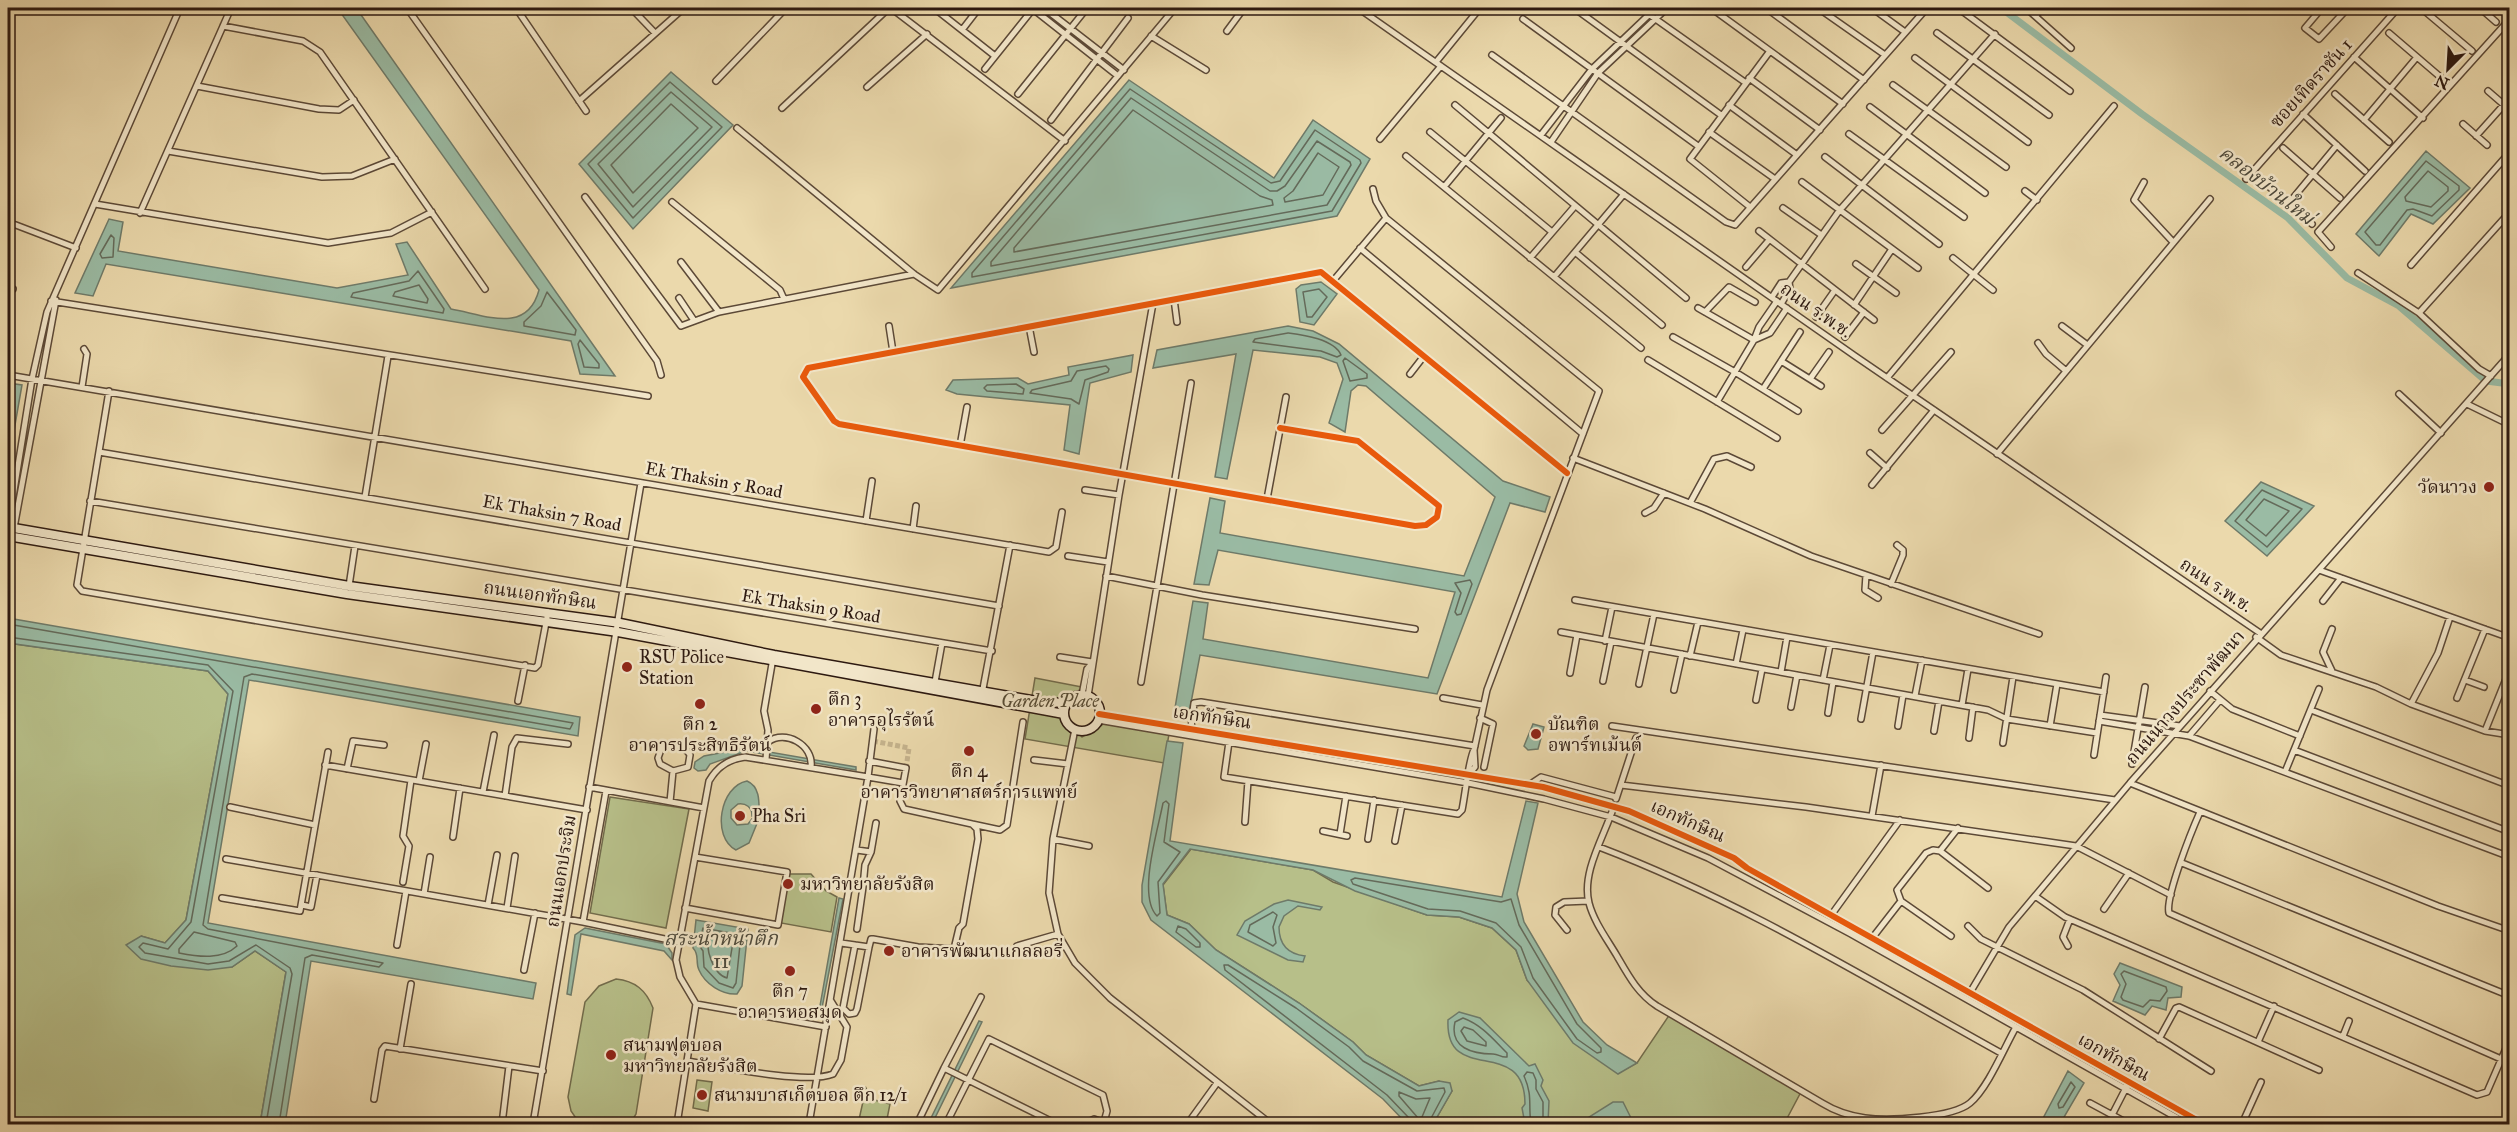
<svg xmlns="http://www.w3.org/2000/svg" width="2517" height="1132" font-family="'IM FELL Great Primer','Noto Serif Thai',serif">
	<rect width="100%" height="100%" fill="#ebd9ac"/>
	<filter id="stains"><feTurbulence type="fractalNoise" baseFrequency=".00333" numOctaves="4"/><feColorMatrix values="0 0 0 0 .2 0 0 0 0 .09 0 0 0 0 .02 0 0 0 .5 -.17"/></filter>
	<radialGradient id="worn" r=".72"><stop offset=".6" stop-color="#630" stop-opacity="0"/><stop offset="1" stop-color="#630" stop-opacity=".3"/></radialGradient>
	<path fill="#b7bf89" stroke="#726c4c" stroke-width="1.5" d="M8 643 208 671 228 694 186 920 165 943 141 936 232 967 255 951 286 972 260 1124H8Z
		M1035 678 1087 688 1063 716 1082 737 1105 723 1169 734 1164 763 1025 739Z
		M610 797 689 809 666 928 590 913Z
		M1191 849 1313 870 1333 882 1427 915 1459 917 1492 928 1516 950 1527 980 1618 1073 1637 1063 1670 1014 1802 1090 1784 1124H1433L1452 1091 1439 1081 1419 1086 1366 1055 1353 1042 1299 1003 1216 950 1189 924 1167 915 1163 885Z
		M789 874H811L826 891 837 897 831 932 781 923Z
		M616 979C635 981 646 990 653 1008L636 1114 630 1124H580L571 1111 568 1097 585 1002 599 986Z
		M697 1080 712 1082 708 1111 693 1108Z
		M866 1088 871 1099 890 1104 886 1124H858Z"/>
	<path fill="#9abba4" stroke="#6e7a69" stroke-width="1.5" d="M330 8H362L359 12 615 376 580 374 571 341 106 264 93 296 75 293 109 219 123 222 118 251 337 288 408 275 396 244 407 242 451 309C485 315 527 335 539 290L341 13Z
		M671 72 733 125 633 229 579 164Z
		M1129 80 1274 178 1313 120 1370 159 1337 216 951 288Z
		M2426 151 2470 188 2433 224 2411 214 2379 256 2356 234Z
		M1321 282 1337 294 1314 325 1300 322 1296 289 1301 285Z
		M1288 326 1313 331 1339 344 1503 481 1550 497 1545 512 1510 503 1437 694 1200 655 1190 708 1184 713 1174 714 1193 601 1208 603 1203 639 1428 678 1455 592 1218 550 1209 585 1194 584 1210 498 1225 501 1220 533 1464 576 1495 497 1366 386 1358 385 1351 391 1345 432 1329 423 1343 379 1337 363 1320 357 1253 350 1227 479 1215 477 1236 354 1153 368 1157 350Z
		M1133 355 1131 372 1090 383 1079 454 1064 450 1070 405 957 394 946 390 953 380 1018 378 1028 384 1069 375 1068 367Z
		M8 383 22 385 8 465Z
		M2261 482 2314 506 2267 556 2225 521Z
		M8 618 580 717 578 736 249 680 208 923 536 983 533 999 311 961 285 1124H260L286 972 255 951 232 967 208 970 171 966 141 959 126 945 141 936 165 943 186 920 228 694 208 671 8 643Z
		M1533 724 1544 727 1538 749 1528 750 1524 746Z
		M1167 741 1183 743 1170 841 1502 897 1526 801 1538 803 1517 894 1524 922 1583 1022 1607 1045 1637 1063 1618 1074 1573 1043 1527 980 1516 950 1492 928 1459 917 1427 915 1355 891 1313 870 1190 849 1163 884 1167 915 1189 924 1216 950 1299 1003 1353 1042 1366 1055 1419 1086 1439 1081 1450 1083 1452 1091 1433 1124H1407L1383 1099 1151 920 1142 902V885Z
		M746 748 856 767V770L746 751 710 764 706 770 698 771 694 768 695 762 704 756Z
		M747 781C761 787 759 804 759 817L752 816C752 807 746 803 738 804L731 810V818L737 825 748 824 752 819 758 821 749 843 736 850C711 837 720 786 747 781Z
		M839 898 843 899 822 1008 814 1012 781 1011V1008L809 1009 820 1006Z
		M1288 900 1322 907 1320 910 1298 906 1284 916 1279 927C1279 944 1288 954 1305 956L1303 962 1288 960 1237 935 1245 921 1274 904Z
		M696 920 748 929 742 986 737 994C722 995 705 984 699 970 695 962 700 955 693 948Z
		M585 928 666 944 672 953V960L664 951 581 934 571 995 567 994 575 935Z
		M2120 963 2182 987 2181 997 2168 998 2166 1010 2152 1006 2145 1015 2113 1001 2120 985 2114 974Z
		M1459 1012 1480 1018 1529 1066 1535 1064 1543 1080 1541 1086 1549 1101 1548 1124H1525L1522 1108 1525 1104C1525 1034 1445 1087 1448 1020Z
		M979 1021 982 1022 932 1124H928Z
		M2068 1071 2084 1083 2060 1124H2040Z
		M1613 1102H1623L1634 1124H1581L1589 1117Z"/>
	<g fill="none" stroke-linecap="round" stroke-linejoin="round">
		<path stroke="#646a5a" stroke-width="1.5" d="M670 82 722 127 633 218 588 164Z
			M1130 89 1271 183 1280 181 1315 130 1360 160 1361 163 1332 211 972 277V273Z
			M671 92 712 127 633 207 598 164Z
			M1131 98 1270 191H1277L1285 186 1317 141 1350 162 1351 165 1327 205 991 266V262Z
			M671 104 698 128 633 193 611 165Z
			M1133 110 1260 196 1272 200 1273 205 1014 252V248Z
			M1318 153 1339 167 1323 195 1285 202 1284 198 1293 191Z
			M2426 161 2459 186V190L2432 216 2413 209 2407 210 2380 245H2376L2365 232Z
			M2428 171 2448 187V191L2431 207 2406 201 2405 197Z
			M111 235 114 238 113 257 102 258 100 254Z
			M418 271 444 309 443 313 351 297 353 293 409 281Z
			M419 285 428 299 427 303 393 296 395 292Z
			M1319 289 1327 297 1312 317H1307L1303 292Z
			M547 292 576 330 575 335 524 326V322L541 306Z
			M1288 333C1303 335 1334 339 1341 355L1337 357 1321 351 1253 342 1255 339Z
			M580 340 599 364V368L584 367 578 344Z
			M1345 358 1367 374V378L1350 381 1343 361Z
			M1106 366 1109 369 1108 372 1085 380 1079 404 1071 399 1030 393 1032 390 1071 381 1077 371Z
			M1016 384 1024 389 1023 394 987 391 984 388 987 385Z
			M2262 490 2302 509 2267 547 2235 521Z
			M2264 499 2289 511 2266 536 2246 520Z
			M1470 580 1472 584 1461 614 1457 615 1455 612 1461 593 1455 583Z
			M8 624 573 723 570 729 252 674 244 677 203 925 208 929 383 963 379 967 312 955 305 958 279 1124
			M8 637 208 665 233 691 191 922 168 949 143 943 139 947 145 953 208 964 229 961 256 945 290 968 292 974 266 1124
			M1166 801 1169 804 1164 842 1180 852 1158 882 1160 913 1157 916C1137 896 1158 830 1163 803Z
			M1355 878 1501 902 1511 899 1519 925 1577 1024 1601 1048V1052L1597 1053 1577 1039 1533 978 1521 947 1496 923 1460 911 1428 909 1353 884 1351 880Z
			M1273 912 1277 915 1273 927 1276 943 1273 946 1248 932 1250 925Z
			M1178 926 1186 929 1200 943V947H1196L1176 932Z
			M703 928 741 935 736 983 733 988 719 983 704 967 703 951 699 945Z
			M194 932 235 942 237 946C222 960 199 957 179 953V949Z
			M710 936 733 942 727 978C714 975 703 946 710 936Z
			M2124 971 2166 987 2167 991 2160 1001 2150 1000 2143 1007 2123 1000 2121 997 2126 984 2121 974Z
			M1463 1018C1482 1025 1493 1039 1507 1053V1057C1501 1058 1499 1054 1493 1054 1473 1054 1449 1048 1455 1022Z
			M1464 1027 1473 1030 1486 1042V1046L1467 1041 1461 1031Z
			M2071 1082 2075 1087 2063 1107 2059 1108 2058 1104Z
			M1399 1092 1416 1099 1430 1098 1422 1117 1418 1118 1399 1096Z
			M1411 1124 1409 1118 1387 1095 1225 970 1224 965H1228L1296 1008 1349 1047 1363 1061 1417 1091 1444 1088 1445 1092 1428 1124
			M1531 1124C1528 1105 1533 1096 1524 1076L1527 1072 1533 1073 1536 1080V1089L1543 1102V1124"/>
		<path stroke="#9abba4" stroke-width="7" d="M2001 8 2142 114 2288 218 2347 278 2399 306 2486 381 2510 384"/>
		<path stroke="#c5b38d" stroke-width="5" stroke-dasharray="5 2.5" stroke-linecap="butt" d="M873 741 909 748 906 768"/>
		<g stroke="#5c4937" stroke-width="8">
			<path id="street" d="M407 8 657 361 661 375
				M516 8 586 111
				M631 8 655 33
				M891 8 1065 141
				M934 8 995 56
				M1044 8 1124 70
				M1358 8 1855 356 2260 633
				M1574 8 1721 115
				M1640 8 1746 83
				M1711 8 1843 104
				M1766 8 1864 80
				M1818 8 1885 55
				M1872 8 1905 32
				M1958 8 2070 91
				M2026 8 2035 16 2043 8
				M2322 8 2305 28 2319 39 2348 8
				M2421 8 2472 51
				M2480 8 2496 22
				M1033 9 1118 76
				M2035 16 2071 48
				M1523 19 1698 146
				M223 26 303 41 320 52 485 289
				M962 30 979 8
				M1227 31 1244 8
				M1937 33 2049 115
				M2389 33 2445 81
				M1151 36 1206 70
				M1492 55 1726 222 1735 225 1927 8
				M2354 57 2423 118
				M1915 58 2028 142
				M1436 62 1480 8
				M985 69 1033 9
				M1749 78 1820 130
				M716 81 786 8
				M1893 85 2006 167
				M197 86 319 109 339 110 354 100
				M867 87 927 34
				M2488 91 2510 110
				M1018 94 1087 8
				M2335 94 2389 142
				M579 101 684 8
				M1455 105 1686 298
				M1729 105 1797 155
				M1870 107 1985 193
				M782 108 889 8
				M2303 114 2365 171
				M1051 120 1128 18
				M2364 120 2417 57
				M2463 124 2487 145
				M737 128 914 274 938 290 1175 8
				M1430 132 1552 232
				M1709 132 1775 179
				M1849 134 1964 217
				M1541 135 1592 69 1656 8
				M2476 136 2510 98
				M1380 139 1441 66
				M1551 142 1598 73 1667 8
				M2283 148 2340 198
				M168 151 322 177 352 176 395 159
				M1406 156 1641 348
				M1825 157 1939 244
				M2259 178 2312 224
				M2246 179 2398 8
				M1802 182 1918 268
				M2144 182 2134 200 2173 242
				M1444 187 1501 118
				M1373 189 1376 201 1386 218 1599 391 1487 690 1474 750 1475 767 1470 773
				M2025 191 2037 200
				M585 197 681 326 719 312 914 274
				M672 202 780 290 784 299
				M95 204 328 243 391 233 432 212
				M2288 204 2337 145
				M1750 207 1690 159 1770 51
				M1783 208 1820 234
				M140 213 231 8
				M8 222 76 248
				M2507 227 2510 229
				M1759 231 1874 320
				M8 235 12 223
				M2331 247 2318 232 2510 19
				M1360 248 1583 434
				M1575 252 1662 325
				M1530 258 1575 206
				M1953 258 1993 290
				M681 262 719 312
				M1856 264 1896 293
				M2411 265 2510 152
				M1746 267 1769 240
				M2358 273 2419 313 2479 369 2491 376
				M1554 277 1624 194
				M1333 281 1386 218
				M8 288 13 289
				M1772 297 1781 283 1789 282
				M679 298 693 319
				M1174 299 1177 322
				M51 301 648 396
				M1777 301 1759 327 1754 340 1770 333 1787 308
				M1781 304 1790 289 1789 282 1839 211 1995 34
				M1854 305 1892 249
				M1698 308 1754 340 1717 402
				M1705 312 1729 287 1755 302
				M2419 313 2510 212
				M1816 317 1835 290
				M889 326 893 352
				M1029 326 1034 352
				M2062 326 2086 344
				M8 328 10 329
				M1673 337 1735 372 1798 411
				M1845 337 1864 312
				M2038 343 2046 354 2065 370
				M1648 360 1777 438
				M1781 361 1821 386
				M1410 374 1424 356
				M8 375 1049 552 1056 547 1062 512
				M1887 378 2114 106
				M1810 379 1829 352
				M82 387 87 354 84 349
				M1763 389 1800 332
				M109 391 77 585 82 591 535 668 538 665 548 612
				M2399 394 2441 433
				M2467 404 2510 425
				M1280 428 1358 441 1439 506 1437 517 1426 525 1415 526 839 424 834 421 803 377 808 368 1321 272 1567 473
				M1882 430 1951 352
				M960 446 967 407
				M99 452 999 606
				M1870 453 1887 468
				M1997 454 2210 199
				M1573 458 1705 509 1811 556 2039 634
				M1872 485 1934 410
				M1085 490 1119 495
				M365 497 388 356
				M1267 499 1286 397
				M90 501 992 651
				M1690 503 1714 459 1727 456 1751 467
				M1645 513 1654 508 1664 493
				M866 521 872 481
				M8 528 32 379 47 312 180 8
				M913 529 916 506
				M8 546 14 528 56 300
				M1068 556 1108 562
				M2319 570 2510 638
				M1866 575 1865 590 1878 598
				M1106 576 1202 595 1415 629
				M1891 584 1903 555V550L1897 545
				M349 586 355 546
				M1575 600 2104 692
				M2323 601 2341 578
				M2332 629 2323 652 2332 671
				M1561 632 1988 710 2007 719 2097 733
				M2256 637 2281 655 2376 687 2411 704 2438 653 2450 617
				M1605 641 1612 607
				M1690 656 1698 622
				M1060 657 1092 662
				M1736 664 1743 630
				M1781 672 1787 637
				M1570 673 1577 635
				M1823 680 1830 645
				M2465 680 2484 687
				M1603 681 1611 642
				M935 682 942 643
				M1141 682 1191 383
				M1639 684 1654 614
				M1674 690 1682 654
				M2210 691 2232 709 2300 736
				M982 694 1010 545
				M1082 695 1087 669 1092 663
				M1088 696 1119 495 1153 303
				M1915 696 1922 660
				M1443 698 1482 705
				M2457 698 2485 629
				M1756 700 1762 669
				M518 701 525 665
				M2411 704 2485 731 2510 735
				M1962 705 1968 669
				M1791 707 1797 675
				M2311 710 2510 786
				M1828 713 1833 682
				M1099 714 1543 787 1629 811 1734 858 1747 868 2204 1124
				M2100 715 2180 726
				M1480 718 1493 724 1484 767
				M1861 719 1873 652
				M1098 720 1468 783 1544 799 1611 817 1708 858 1851 934 2188 1124
				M2099 721 2189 736 2510 857
				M1612 726 2115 800
				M1898 726 1903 695
				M2050 726 2057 684
				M1191 728 1194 703 1201 702 1475 746
				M874 729 868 777 903 783
				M1075 729 1053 839 1049 893 1058 934 1075 963 1110 998 1271 1124
				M1934 731 1939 701
				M2485 731 2510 669
				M2189 736 2220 700
				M1969 738 1973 707
				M768 742C785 729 814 745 811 767
				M1229 742 1224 777 1458 814 1462 810C1465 796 1469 757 1474 750
				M2003 743 2013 677
				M2294 750 2510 832
				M2094 755 2106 677
				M766 760 768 730 764 711 773 658
				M1034 760 1068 764
				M2132 764 2145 687
				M325 765 587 810
				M347 769 353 741 384 745
				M2285 772 2319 689
				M419 781 426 744
				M2130 783 2438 906 2510 931
				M1529 785 1541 777 1616 797
				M1621 785 1806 807 2076 846 2171 895
				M589 787 704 808
				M483 792 494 735
				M505 796 512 747 517 738 568 744
				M1616 799 1636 738
				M670 802 673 771 660 764 658 758 663 744C675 745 684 745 690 755L688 767 673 771
				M1614 806C1605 835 1581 872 1589 903 1594 922 1607 939 1617 956 1628 975 1638 994 1657 1006L1822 1103C1835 1111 1850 1116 1865 1118 1889 1121 1952 1118 1970 1103 1988 1088 2004 1048 2016 1027
				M230 807 315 825
				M2200 812C2192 830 2165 897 2169 913L2501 1059
				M1872 816 1881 765
				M1245 822 1248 781
				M972 824 1000 830 1007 825 1023 722
				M1323 831 1347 836
				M1340 834 1346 796
				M453 837 460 788
				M1053 839 1089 846
				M1368 839 1374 800
				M1395 841 1402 805
				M1599 847C1741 901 1869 980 2001 1053
				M857 850 871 852 876 823
				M1940 851 1958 828
				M226 859 583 922 679 942
				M2182 863 2510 996
				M403 882 409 846 403 836 411 780
				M851 885 863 887 857 929
				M863 887 865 865 871 852
				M424 894 430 857
				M2035 896 2065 917 2477 1095 2487 1092 2510 1039
				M222 898 300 911 328 752
				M302 905 311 907 317 875
				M488 905 497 855
				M507 908 515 856
				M685 908 778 925 787 872 695 857
				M2104 909 2129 873
				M1832 914 1900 820
				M583 922 606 791
				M1968 926 1981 939 2083 990 2211 1071
				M1567 930 1555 915 1556 907 1564 902 1588 901
				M1951 936 1901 901 1897 890 1926 853 1933 850 1940 851 1988 888
				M1873 937 1901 901
				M841 943 869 947 871 939H873L918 947 954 949 959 928 963 924 978 839 977 829 972 824 904 809 900 801 906 768 869 761
				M397 945 406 891
				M855 945 843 1008 849 1014 855 1013 857 1009 869 947
				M1017 946 1058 934
				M2068 946 2063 937 2070 919
				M524 970 535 913
				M1971 991 2009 927 2130 783 2510 354
				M981 997 944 1068 1057 1124
				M696 1004 826 1027
				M2343 1036 2349 1021
				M2159 1039 2176 1008 2179 1007 2319 1070
				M2258 1042 2274 1006
				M400 1049 411 984
				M687 1061C718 1066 806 1085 833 1074L841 1060 847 1027 831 1001
				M374 1099 382 1050 385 1046 543 1071
				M2090 1103 2129 1124
				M2112 1115 2129 1082
				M810 1121 824 1124
				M502 1124 509 1066
				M533 1124 641 483
				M677 1124 696 1004 680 977 676 960 709 781C717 767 728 759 745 757L868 777 809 1124
				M917 1124 944 1068
				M946 1124 989 1039 1103 1095 1107 1111 1104 1122
				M1084 1124 1094 1119 1108 1124
				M1190 1124 1191 1119 1217 1083
				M2242 1124 2261 1082"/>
		</g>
		<g stroke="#2d1910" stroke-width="11">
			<path id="secondary" d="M8 527 349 586 620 623 774 655 1043 702 1067 703
				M8 536 347 594 618 632 1064 714
				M1064 713a18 18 0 1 1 36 0a18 18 0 1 1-36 0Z"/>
		</g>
		<use href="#street" stroke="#f2e6c9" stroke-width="5"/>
		<use href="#secondary" stroke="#f2e6c9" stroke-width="8"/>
		<g stroke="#f2e6c9" stroke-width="10">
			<path id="cycleway" d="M1280 428 1358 441 1439 506 1437 517 1426 525 1415 526 839 424 834 421 803 377 808 368 1321 272 1567 473
				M1099 714 1543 787 1629 811 1734 858 1747 868 2204 1124"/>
		</g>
		<use href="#cycleway" stroke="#e8590c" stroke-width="6"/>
	</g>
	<g fill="#8f2418" stroke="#f2e6c9" stroke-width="2">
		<circle cx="2489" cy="487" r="6"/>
		<circle cx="627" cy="667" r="6"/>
		<circle cx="700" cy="704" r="6"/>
		<circle cx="816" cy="709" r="6"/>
		<circle cx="1536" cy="734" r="6"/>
		<circle cx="969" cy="751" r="6"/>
		<circle cx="740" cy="816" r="6"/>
		<circle cx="788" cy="884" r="6"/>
		<circle cx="889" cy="951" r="6"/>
		<circle cx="790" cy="971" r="6"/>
		<circle cx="611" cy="1055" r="6"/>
		<circle cx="702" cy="1095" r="6"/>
	</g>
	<g text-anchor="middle" stroke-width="5" stroke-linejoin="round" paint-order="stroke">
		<g font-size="18" fill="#2d1910" stroke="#f2e6c9">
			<text transform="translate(2311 83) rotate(-48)" y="6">ซอยเทิดราชัน 1</text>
			<text transform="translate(1816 310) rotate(35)" y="6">ถนน ร.พ.ช.</text>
			<text transform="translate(714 480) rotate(10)" y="6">Ek Thaksin 5 Road</text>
			<text transform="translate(552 513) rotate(10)" y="6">Ek Thaksin 7 Road</text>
			<text transform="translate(2216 585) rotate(34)" y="6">ถนน ร.พ.ช.</text>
			<text transform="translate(540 595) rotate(8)" y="6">ถนนเอกทักษิณ</text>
			<text transform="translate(811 606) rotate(9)" y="6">Ek Thaksin 9 Road</text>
			<text transform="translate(2185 697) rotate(-49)" y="6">ถนนนาวงประชาพัฒนา</text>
			<text transform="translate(1212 717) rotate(8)" y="6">เอกทักษิณ</text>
			<text transform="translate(1688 821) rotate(24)" y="6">เอกทักษิณ</text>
			<text transform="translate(561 871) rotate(-81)" y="6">ถนนเอกประจิม</text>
			<text transform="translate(2114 1057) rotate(29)" y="6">เอกทักษิณ</text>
		</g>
		<g font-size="18" fill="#2d1910" stroke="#f2e6c9" text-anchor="start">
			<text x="2477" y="493" text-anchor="end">วัดนาวง</text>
			<text x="639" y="663">RSU Police<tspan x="639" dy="21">Station</tspan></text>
			<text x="828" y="705">ตึก 3<tspan x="828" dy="21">อาคารอุไรรัตน์</tspan></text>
			<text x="700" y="730" text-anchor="middle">ตึก 2<tspan x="700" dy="21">อาคารประสิทธิรัตน์</tspan></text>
			<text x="1548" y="730">บัณฑิต<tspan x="1548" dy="21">อพาร์ทเม้นต์</tspan></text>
			<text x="969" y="777" text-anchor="middle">ตึก 4<tspan x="969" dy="21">อาคารวิทยาศาสตร์การแพทย์</tspan></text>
			<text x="752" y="822">Pha Sri</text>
			<text x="800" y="890">มหาวิทยาลัยรังสิต</text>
			<text x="901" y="957">อาคารพัฒนาแกลลอรี่</text>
			<text x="790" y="997" text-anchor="middle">ตึก 7<tspan x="790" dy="21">อาคารหอสมุด</tspan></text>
			<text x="623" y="1051">สนามฟุตบอล<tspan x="623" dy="21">มหาวิทยาลัยรังสิต</tspan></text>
			<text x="714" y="1101">สนามบาสเก็ตบอล ตึก 12/1</text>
		</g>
		<g font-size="18" font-style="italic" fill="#564b34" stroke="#f2e6c9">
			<text x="1050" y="707">Garden Place</text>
		</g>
		<g font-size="20" font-style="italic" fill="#4e4a3c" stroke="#f2e6c9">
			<text transform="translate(2267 185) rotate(38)" y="7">คลองบ้านใหม่</text>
			<text x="721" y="945">สระน้ำหน้าตึก<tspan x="721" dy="23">11</tspan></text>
		</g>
	</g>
	<rect width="2517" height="1132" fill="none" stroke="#ebd9ac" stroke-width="30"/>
	<rect x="9" y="9" width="2499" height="1114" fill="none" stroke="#2d1910" stroke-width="3"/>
	<rect x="15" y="15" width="2487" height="1102" fill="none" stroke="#2d1910" stroke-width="1.5"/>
	<g transform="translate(2448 69) rotate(204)" stroke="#f2e6c9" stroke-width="4.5" paint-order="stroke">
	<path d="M0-4.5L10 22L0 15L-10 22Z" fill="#2d1910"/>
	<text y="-9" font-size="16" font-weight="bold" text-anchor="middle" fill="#2d1910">N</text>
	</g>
	<rect width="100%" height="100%" filter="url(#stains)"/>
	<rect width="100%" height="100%" fill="url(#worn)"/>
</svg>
